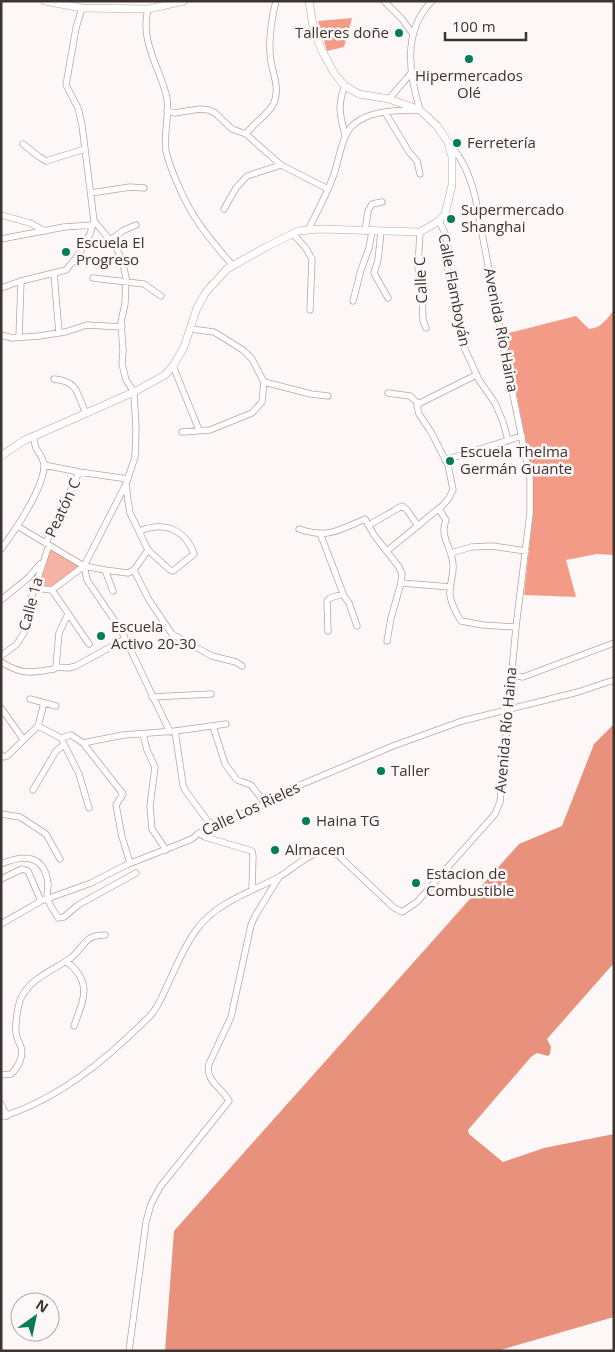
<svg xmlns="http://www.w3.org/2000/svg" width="615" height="1352" font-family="'Open Sans',sans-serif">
	<rect width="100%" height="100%" fill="#fdf8f7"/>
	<path fill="#f6b2a2" d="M51 549 80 565 52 586H38Z"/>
	<path fill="#f39b86" d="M352 18 344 47 327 51 318 21Z
		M614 310V555L597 554 566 560 576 597 524 595 533 514V479L505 334 576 316 589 329C601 328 607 319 614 310Z"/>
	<path fill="#e8917d" d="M614 724V963L547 1039 551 1047 550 1054 548 1056 537 1053 531 1057 468 1130 469 1134 503 1162 544 1148 614 1134V1317L497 1351H165L174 1231 519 844 562 826 594 744Z"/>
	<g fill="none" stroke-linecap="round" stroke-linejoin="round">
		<g stroke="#bca49e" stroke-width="7">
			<path id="minor" d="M384 1 402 19 412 33
				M82 8 76 28 66 85 78 108 82 125 94 221 116 247 123 263 126 278 125 304 121 322 123 351 122 364 126 380 134 392 136 429 135 457 126 484 128 501 130 513 148 550 170 570 173 571 194 554C185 529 164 521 140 531
				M148 9C140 40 158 65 166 94 171 112 163 132 166 151 169 164 174 176 179 187 193 220 210 239 233 266
				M389 99 411 73
				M167 111 174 113 200 109 209 110 215 113 232 129 246 134 281 165 328 189
				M385 112 409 152 417 161 420 174
				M246 134C254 123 266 116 273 105 282 87 270 70 270 52 269 35 272 17 276 1
				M345 135C340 115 337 105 345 86
				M23 144 38 156 46 161 85 149
				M91 193 130 187 144 188
				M224 209 236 188 247 176 281 165
				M1 215 30 223 45 231
				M439 221 445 233 448 247 447 267 464 347 479 380 495 403 503 422 508 440
				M308 230C317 212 327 194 334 174 338 162 340 149 345 137 355 110 396 110 420 110 409 74 402 31 432 1
				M365 231 368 211 372 204 382 202
				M381 232 378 260 374 273 388 298
				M420 232 418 267 422 292 423 320 426 328
				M293 234 305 247 312 259 310 310
				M1 239 64 227 93 225
				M110 240 124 230 136 225
				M54 273 59 333
				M93 278 144 284 161 296
				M1 288 21 281 66 270 79 254 90 234 94 221
				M353 301 361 270 369 248 372 231
				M1 335 12 338 39 336 65 332 87 325 122 327
				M19 337 21 281
				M173 366 199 430
				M54 379C80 382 76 394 86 413
				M264 382 311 394 328 396
				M388 393 410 396 419 404
				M182 432 210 430 252 413 262 402 264 382 252 359 243 350 214 332 191 329
				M445 460 522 436
				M44 465 79 472 128 479
				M439 509 446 520C439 536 452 548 453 564 454 575 449 585 450 596 452 605 456 613 461 621L483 625 516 627
				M369 525 402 506 407 510 418 526
				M17 526 84 566 105 570 128 573 134 570 148 550
				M299 529C327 539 339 530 365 519L374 535 399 567 402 574 401 583 391 618 387 641
				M320 533 344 596 349 603 357 626
				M46 543 79 472
				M1 549C15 531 44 487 44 466 44 458 39 454 36 448 35 445 34 440 33 436
				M387 551 443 505 449 498 453 490 448 465 431 432 419 414 417 406 420 403 476 375
				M451 553 471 547 492 546 526 551
				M84 566 87 580 121 630 170 732
				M105 570 113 591
				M134 570 149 600 172 634 212 656 236 662 242 666
				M401 583 451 587
				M34 588 52 590 84 566 125 486
				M52 590 89 644
				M1 600 29 577 40 564
				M328 631 327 601 330 598 343 594
				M1 656 17 644 25 631 31 599 49 545
				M1 662C22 675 30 673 54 669L56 667 68 668 76 666 125 639
				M56 667 59 633 68 614
				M511 675 523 677 614 643
				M152 697 211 694
				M30 699 56 706
				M1 708 23 739
				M38 726 61 738 79 774 89 808
				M213 726 225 764 237 780 251 785 265 803
				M175 731 183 785 185 790 207 820 215 826
				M143 734 147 750 155 767 150 806 152 829 166 850
				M61 738 71 735 83 743 123 794 116 805 122 837 130 863
				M83 743 123 735 175 731 226 724
				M1 755 4 757 7 756 38 726 44 703
				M33 790 56 751 64 745
				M1 814 20 817 46 834 60 859
				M199 833 205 837 252 851 253 856 252 890
				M1 864C25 854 45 855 48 884 48 890 46 895 48 900 50 906 55 912 58 918L64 917 78 905 136 873
				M1 879 22 869 28 871 41 901
				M1 924 41 901 91 883 126 865 192 839 199 833 275 799 293 788 393 746 462 721 578 692 614 680
				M66 961C93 982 84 998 74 1026
				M1 1075 11 1074C18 1068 24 1056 21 1047 19 1042 16 1037 16 1032 15 1025 18 1004 21 998 31 977 55 970 72 957 85 946 84 935 105 935
				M1 1104 7 1116
				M1 1117C50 1102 91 1072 128 1037 135 1030 143 1023 150 1016 158 1007 162 997 167 986 176 967 184 946 197 929 217 902 251 892 279 877 291 870 308 854 321 852 328 851 334 853 339 856L393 907 402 912 417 902 495 814 500 802 516 627 530 513V478L506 360 475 196C469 174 464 162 450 144
				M129 1351 146 1222 151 1204 160 1187 229 1101C222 1087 205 1082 209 1064L231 1017 251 925 255 916 279 877"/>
		</g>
		<g stroke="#bca49e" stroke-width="8">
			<path id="major" d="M45 1 82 8 148 9 184 1
				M1 456 23 441 134 392 165 375 173 366 184 347 197 308 206 292 227 269 266 247 298 231 320 229 420 232 439 221 445 214 452 185V157L448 142 437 126 420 110 389 99 359 94 345 86 334 73 321 49 313 26 309 1"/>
		</g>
		<use href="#minor" stroke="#fff" stroke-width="5.5"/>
		<use href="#major" stroke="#fff" stroke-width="7"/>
	</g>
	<g fill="#027c59" stroke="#fdf8f7" stroke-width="2">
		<circle cx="399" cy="33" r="5"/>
		<circle cx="469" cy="59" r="5"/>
		<circle cx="457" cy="143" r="5"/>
		<circle cx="451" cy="219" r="5"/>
		<circle cx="66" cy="252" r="5"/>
		<circle cx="450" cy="461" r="5"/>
		<circle cx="101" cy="636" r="5"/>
		<circle cx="381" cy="771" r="5"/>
		<circle cx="306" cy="821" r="5"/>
		<circle cx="275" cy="850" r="5"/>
		<circle cx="416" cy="883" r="5"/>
	</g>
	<g text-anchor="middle" stroke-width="5" stroke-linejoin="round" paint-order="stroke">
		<g font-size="15" fill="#3d3331" stroke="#fdf8f7" text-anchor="start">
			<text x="389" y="38" text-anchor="end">Talleres doñe</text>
			<text x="469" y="81" text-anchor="middle">Hipermercados<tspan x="469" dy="17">Olé</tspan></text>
			<text x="467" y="148">Ferretería</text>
			<text x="461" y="215">Supermercado<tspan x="461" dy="17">Shanghai</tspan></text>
			<text x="76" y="248">Escuela El<tspan x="76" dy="17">Progreso</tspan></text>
			<text x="460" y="457">Escuela Thelma<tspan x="460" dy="17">Germán Guante</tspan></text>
			<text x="111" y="632">Escuela<tspan x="111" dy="17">Activo 20-30</tspan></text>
			<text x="391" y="776">Taller</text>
			<text x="316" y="826">Haina TG</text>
			<text x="285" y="855">Almacen</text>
			<text x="426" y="879">Estacion de<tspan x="426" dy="17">Combustible</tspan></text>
		</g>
		<g font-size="15" fill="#3d3331" stroke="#fdf8f7">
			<text transform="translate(421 280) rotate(-93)" y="5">Calle C</text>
			<text transform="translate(454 290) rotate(79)" y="5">Calle Flamboyán</text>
			<text transform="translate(501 330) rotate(79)" y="5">Avenida Río Haina</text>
			<text transform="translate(63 508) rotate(-65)" y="5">Peatón C</text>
			<text transform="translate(31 604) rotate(-75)" y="5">Calle 1a</text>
			<text transform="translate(506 730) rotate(-85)" y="5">Avenida Río Haina</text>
			<text transform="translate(251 809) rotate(-25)" y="5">Calle Los Rieles</text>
		</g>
	</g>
	<rect width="615" height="1352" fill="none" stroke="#3d3331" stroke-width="5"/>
	<g transform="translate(35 1317) rotate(33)"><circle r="24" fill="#fdf8f7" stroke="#b0a9a8"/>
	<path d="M0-4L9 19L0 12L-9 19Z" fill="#027c59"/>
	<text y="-8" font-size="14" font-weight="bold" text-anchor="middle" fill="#3d3331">N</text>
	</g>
	<path d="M445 32v8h81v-8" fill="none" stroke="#3d3331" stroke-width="2.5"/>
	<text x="452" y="32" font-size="15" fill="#3d3331" stroke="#fdf8f7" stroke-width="4" paint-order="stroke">100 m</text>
</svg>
